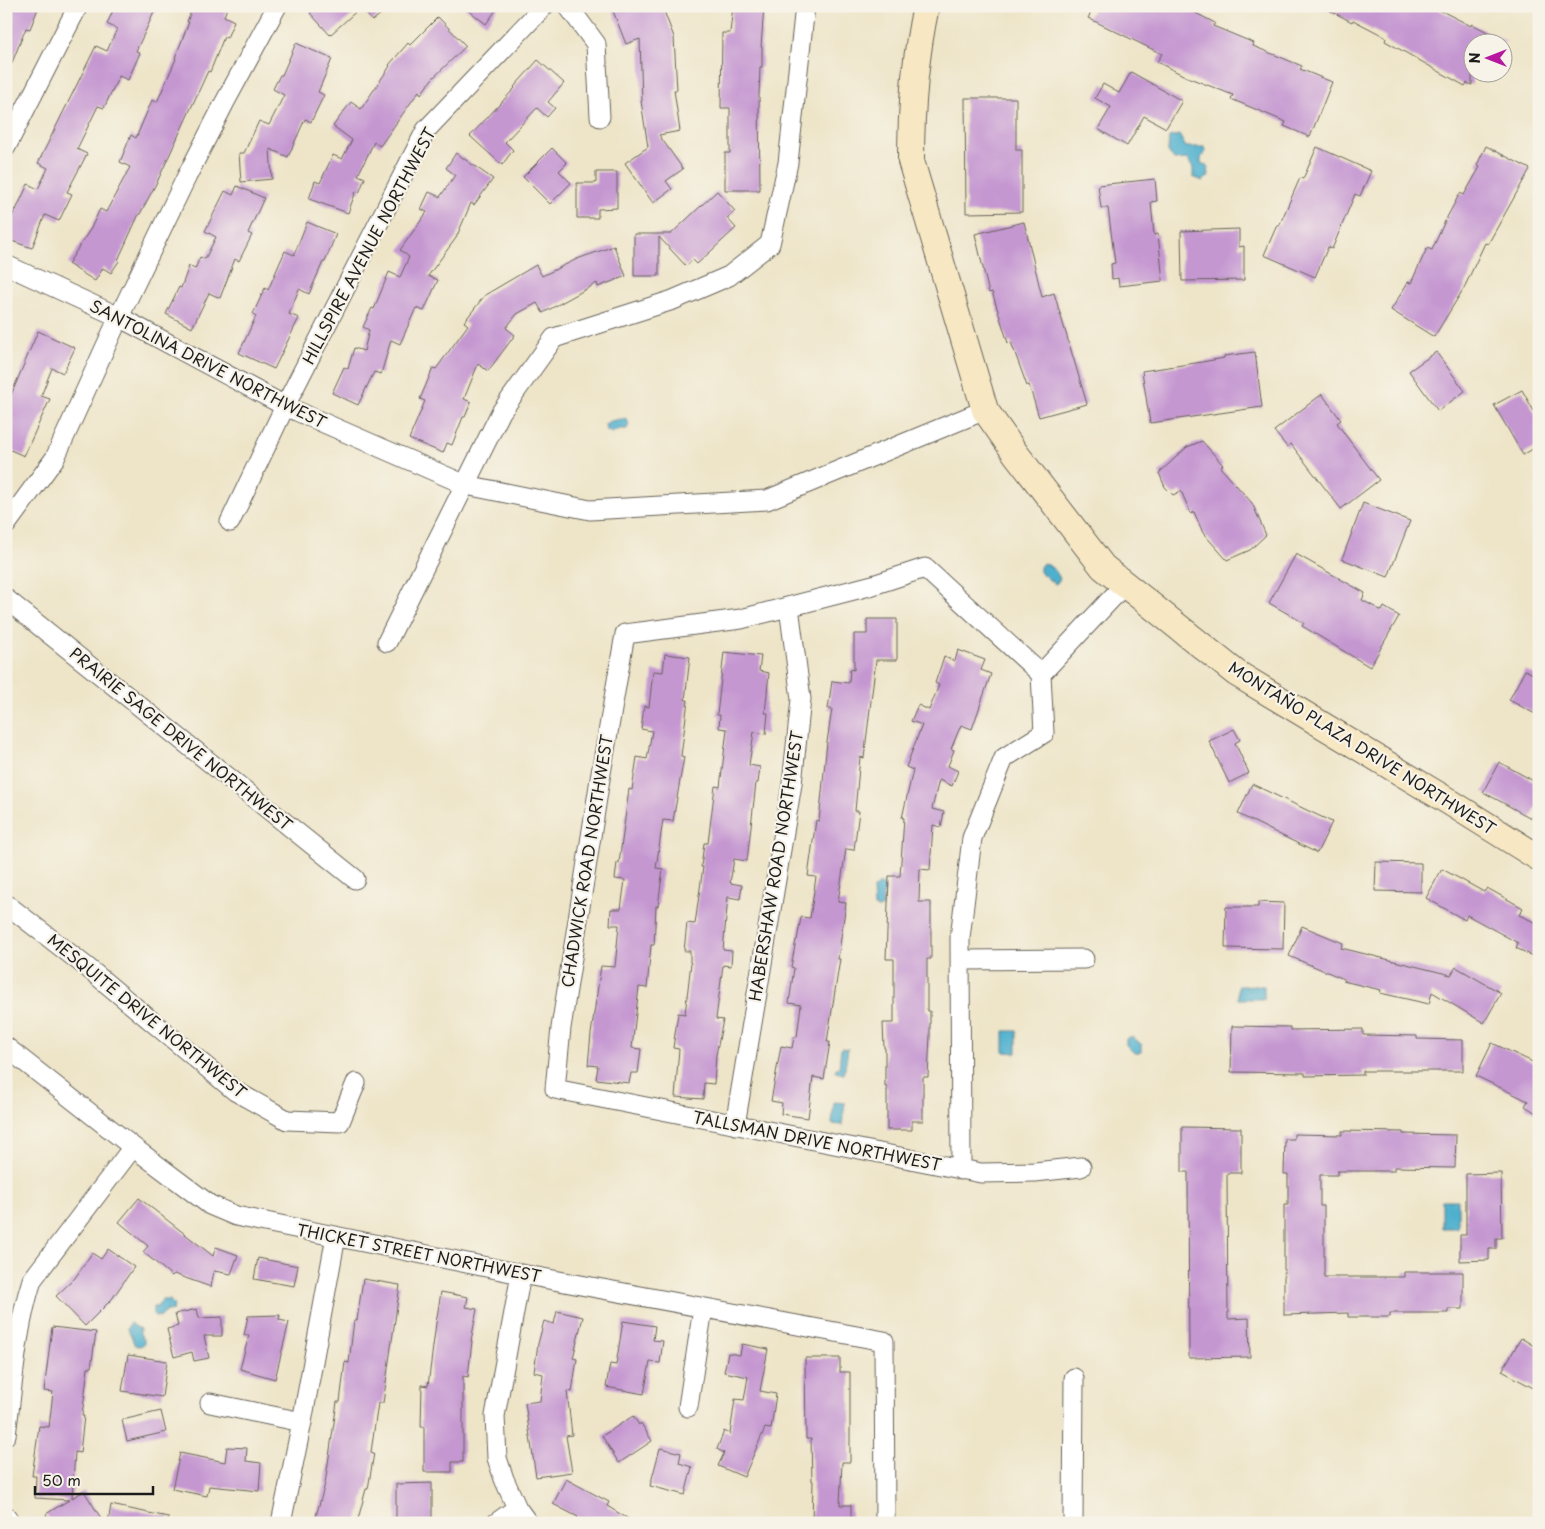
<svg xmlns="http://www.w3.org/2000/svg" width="1545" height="1529" font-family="'Playpen Sans',sans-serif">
	<rect width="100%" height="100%" fill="#f7f3e8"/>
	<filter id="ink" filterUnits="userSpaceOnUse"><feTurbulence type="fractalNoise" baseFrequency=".02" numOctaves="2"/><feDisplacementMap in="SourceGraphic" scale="10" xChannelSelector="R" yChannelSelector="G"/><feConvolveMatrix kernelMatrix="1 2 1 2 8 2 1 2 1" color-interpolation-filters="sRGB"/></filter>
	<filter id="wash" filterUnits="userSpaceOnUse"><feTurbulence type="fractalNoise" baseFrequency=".0096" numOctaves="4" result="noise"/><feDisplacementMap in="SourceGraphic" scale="20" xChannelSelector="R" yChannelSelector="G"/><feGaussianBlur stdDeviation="1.12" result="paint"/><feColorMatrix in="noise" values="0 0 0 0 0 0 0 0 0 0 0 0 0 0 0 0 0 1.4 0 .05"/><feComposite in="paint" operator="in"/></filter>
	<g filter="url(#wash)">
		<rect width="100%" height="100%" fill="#eee5c9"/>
		<path fill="#50b0ce" stroke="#366675" d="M1179 135 1186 147H1204L1206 151 1201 158V163L1208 166 1209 176 1203 181 1193 177V168L1187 159 1174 160 1168 152 1169 137Z
			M622 419 627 420 629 424 627 429H619L612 433 606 430 605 424 610 421Z
			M1043 563C1051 565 1058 573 1060 579L1056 584 1052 582 1040 572V567Z
			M879 884 883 885 885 890 882 898 883 907 879 909 874 907 873 889Z
			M1238 986H1264V999H1238Z
			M1004 1031H1017V1053L1004 1052Z
			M1128 1037H1133L1142 1045V1051L1139 1053H1134L1126 1045V1039Z
			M841 1048 848 1049 844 1074 835 1072 836 1068H839Z
			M834 1102 845 1103 842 1125 832 1124Z
			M1442 1200H1458V1228H1442Z
			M162 1300H170L174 1306 172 1311H166L162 1316 155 1317 153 1315V1307H157Z
			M130 1323 140 1329V1334L144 1340V1344C140 1346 138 1347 134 1344L131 1335 127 1329Z"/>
		<g id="blocks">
			<path fill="#c597d1" d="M6 6H39L30 29 26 28 7 75Z
				M115 6H157L136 51 140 53 128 80 119 76 104 108 98 106 77 149 87 154 67 192 72 194 59 221 45 215 32 248 6 239V233L15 209 16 210 28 184 38 189 48 168 38 163 96 46 107 51 117 29 107 24Z
				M193 6H228L224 16 234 21 227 38 224 37 210 72 208 71 158 180 140 214H139L118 260 119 261 111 273 103 268 95 281 68 264 91 228 100 209 106 212 130 167 120 162 131 135 136 138 152 100 157 102 176 59 175 58 189 22H187Z
				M318 6H391L372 21 361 7 330 35 310 13Z
				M463 6H499L486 24Z
				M611 6H662L674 37 677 90H674L680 131 659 135 683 169 666 181 672 189 653 203 625 163 648 147 641 101H642L640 39 626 44Z
				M733 6H764L761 47H762V67H760L759 96 760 190H725V153H730V108H721L722 33H730Z
				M1095 6H1175L1185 11 1186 8 1215 23 1213 26 1254 43 1253 46 1302 66 1300 69 1332 82 1310 137 1284 126 1286 122 1231 99 1233 95 1187 77 1157 62 1162 54 1088 18Z
				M1321 6H1432L1471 26 1472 24 1507 42H1472V85L1467 83 1465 86 1385 41 1386 38 1378 33 1353 20 1352 22Z
				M438 17 466 46 432 79 421 94 419 91 380 146 374 142 358 175 365 178 359 193 356 191 348 213 309 199 315 181 320 183 333 155 342 159 352 140 333 126 351 102 361 109 390 66 389 65 408 43 410 45Z
				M296 43 332 59 318 92 324 95 311 122 305 119 288 157 270 149 272 179 241 182 239 153H244L259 121 269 125 284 95 273 89 280 75H282Z
				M538 60 564 83 548 102 555 108 547 117 537 108 505 142 513 150 502 165 470 136 515 88 514 87Z
				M1131 72 1182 101 1166 128 1144 116 1127 146 1098 129 1111 107 1095 98 1103 84 1119 93Z
				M965 98H1016V150H1022V212L966 213Z
				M1486 146 1530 169 1488 244 1485 243 1464 288 1434 337 1391 310 1408 282 1411 283 1427 248 1432 250 1445 221 1460 193 1464 195 1480 167 1477 165Z
				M1317 147 1371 171 1360 196 1355 194 1332 249 1328 247 1315 277 1264 255 1277 225 1279 226 1300 178 1303 179Z
				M552 148 567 163 559 171 571 183 550 204 523 177Z
				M456 153 493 179 474 205 471 203 456 238 428 276 438 280 424 311 416 308 400 344 391 340 381 374 374 372 358 405 332 393 344 367 348 369 354 348 364 351 369 330 363 327 372 308 374 309 389 272 400 277 409 257 400 250 427 212 421 209 429 192 440 197 455 175 446 168Z
				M596 172H617V208L598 209V218H577V183H596Z
				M1155 179 1157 201 1151 202 1154 235 1158 234 1163 281 1119 286 1118 278 1112 279 1111 264 1115 263 1108 208H1101L1098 185Z
				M237 186 264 198 248 233 252 235 239 261 235 259 220 298 209 293 192 328 166 314 179 287 181 288 189 266 195 269 200 257 205 259 216 237 205 231 225 191 233 195Z
				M717 191 735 211 727 218 736 228 697 264 693 260 686 266 659 237V276H634V234H671Z
				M307 222 336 234 325 262H323L309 294 299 289 289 314 299 318 274 369 239 353 256 316 253 314 265 288 268 290 285 251 294 255Z
				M1024 222 1042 297 1054 293 1087 404 1039 417 1029 385 1027 386 1011 342 1008 343 992 292 989 293 975 234Z
				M1239 229V247L1244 246V280L1182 281 1181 231Z
				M614 246 626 276 598 287 597 283 543 313 537 303 517 314 506 328 515 335 488 371 478 364 464 399 471 402 465 417H463L452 445 447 443 443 453 409 439 425 401 420 399 433 368 436 369 468 325 464 322 485 295 536 265 542 276 577 259Z
				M38 331 75 348 63 373 52 368 41 396 50 399 24 456 6 448V407Z
				M1255 352 1262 407 1150 423 1142 371 1202 362 1224 358V356Z
				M1436 352 1465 391 1438 411 1409 371Z
				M1522 390 1539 420V445L1523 455 1494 405Z
				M1322 394 1341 420 1337 423 1346 436 1379 480 1341 509 1291 444 1287 447 1274 431Z
				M1202 441 1223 465 1220 467 1252 503 1266 535 1250 550 1227 560 1203 533 1194 512 1191 514 1181 491 1173 495 1165 487 1159 473 1187 447Z
				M1363 503 1410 521 1388 577 1342 559Z
				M1296 554 1365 593 1362 600 1382 611 1384 607 1399 616 1370 667 1302 626 1304 623 1269 603Z
				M867 619H897V660H876L864 758 860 757 855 811H859L854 850 846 849 838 902 846 903 838 959H840L827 1042H830L824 1079 813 1077 808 1118 781 1114 782 1103 771 1101 781 1046 792 1048 794 1037H797L801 1005 789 1003 794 968 791 967 796 940H797L801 917 810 918 816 877 808 876 816 820 819 821 827 742 832 709H828L832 681 849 683 850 669 854 670V634H867Z
				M958 650 985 660 981 670 991 674 972 729 961 725 951 749 954 750 948 766 958 771 952 786 939 780 932 809 944 812 941 827 933 825 930 870 920 869 919 902H931V959H927V1011H930V1035L928 1077H923V1121H912V1130H887V1087H885V1048H884L883 1023H894V959H886L889 876H900L904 818H902L913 770 906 767 922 725 911 721 918 705 929 710 939 685 935 683 944 657 955 661Z
				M724 652 761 656 759 671 769 673 765 713H768L766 734 754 732 749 765 760 767 758 783H756L747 861 734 859 730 883 742 885 740 899 728 897 723 950 732 951 731 966 723 965 716 1019 723 1020 716 1055 714 1084 704 1083 703 1099 675 1097 679 1049 673 1048 678 1013 685 1014 691 963H690V951H684L687 923 695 924 703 867H701L704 843H708L715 786 720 787 727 729 719 728 720 715H717Z
				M665 654 690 657 685 700H688L681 756 684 757 673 821 663 820 656 868 663 869 658 906H656L654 945H651L647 988 639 987 632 1048 641 1049 638 1073H631L629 1083 596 1079 598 1066 588 1065 591 1034 601 966 615 967 619 925H610L611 909H621L625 880 615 879 617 863H619L629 789 632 790 637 757 647 759 652 731 641 729 644 706 649 707 653 671 663 672Z
				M1525 670 1539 677V716L1509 700Z
				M1234 729 1240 740 1235 743 1249 773 1229 783 1209 741Z
				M1499 762 1539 784V803L1531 818 1483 792Z
				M1252 784 1332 822 1317 853 1238 814Z
				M1376 862 1421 863V892L1375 891Z
				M1442 869 1484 892 1487 888 1523 908 1519 915 1539 924V959L1516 948 1518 943 1467 915 1465 920 1426 898Z
				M1258 902 1284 903 1283 949 1225 948 1226 907H1258Z
				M1302 926 1343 943 1341 948 1451 975 1456 967 1501 993 1484 1023 1432 992 1429 1004 1380 993 1381 990 1343 981 1344 979 1289 956Z
				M1232 1026 1290 1027V1030L1363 1029V1035L1417 1036V1039L1463 1040V1071H1363V1075L1305 1076V1073L1231 1072Z
				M1492 1043 1539 1065V1115L1525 1106 1528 1101 1476 1076Z
				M1182 1127 1241 1128V1173H1227L1228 1319 1249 1318 1250 1357 1189 1358 1188 1172H1182Z
				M1342 1131 1403 1132V1134L1456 1135 1455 1168 1394 1167V1171H1337V1175H1320V1206H1324V1277H1404V1272H1463V1309H1448V1313H1390V1317H1348V1313L1284 1315V1205H1288V1174H1284L1285 1139H1294V1134L1342 1135Z
				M1501 1173 1502 1238H1496V1249H1489V1260L1460 1261V1235H1466V1174Z
				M139 1198 213 1256 216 1247 238 1255 231 1274 214 1271 211 1287 174 1274 172 1276 143 1252 148 1246 119 1222Z
				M108 1249 134 1267 112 1299 85 1326 56 1296 75 1278 92 1253 101 1259Z
				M258 1258 298 1266 294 1286 254 1279Z
				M363 1279 400 1285 383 1403H378L371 1452 374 1453 368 1489H366L357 1523H314L325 1484 337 1402H340L345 1362 349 1363 354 1320H357Z
				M441 1292 468 1297 466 1307 477 1309 471 1341H472L468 1377 463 1376V1462H452V1472H424V1427H421L422 1385 428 1386 436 1323Z
				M197 1309 199 1318 222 1317V1336H204L209 1358 194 1361 192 1352 174 1357 167 1329 178 1326 175 1314Z
				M557 1311 583 1317 573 1358 577 1359 572 1392 567 1391 572 1435 566 1436 572 1472 536 1477 525 1403 540 1401 543 1374 534 1372 538 1344 544 1321 554 1324Z
				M280 1315 279 1320 289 1322 275 1379 240 1369 249 1335H244L248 1316Z
				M623 1321 655 1326 653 1340 663 1341 660 1363 650 1362 644 1394 606 1387 610 1364 616 1365Z
				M52 1327 96 1332 91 1368H88L82 1416H84L80 1453 75 1452 72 1498 84 1491 104 1523H51L46 1514 69 1500 35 1498 36 1476H32L39 1426 49 1427 53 1392 44 1391Z
				M1521 1338 1539 1349V1391L1502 1371Z
				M742 1344 768 1349 760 1391 776 1394 771 1429 765 1428 744 1477 718 1466 724 1453 717 1449 724 1431 730 1434 735 1399 744 1400 748 1377 724 1372 728 1353 740 1355Z
				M128 1355 167 1361 162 1397 122 1391Z
				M805 1358H840V1372H850V1462H842L840 1505H851V1523H812L813 1481H812L811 1439H806Z
				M161 1411 166 1432 127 1441 122 1420Z
				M633 1416 639 1425 641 1423 652 1441 619 1463 602 1436Z
				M227 1447 247 1448 246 1461 261 1463 259 1491 209 1486 207 1496 172 1489 180 1453 225 1462Z
				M660 1448 681 1453 679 1463 692 1467 685 1495 650 1486Z
				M566 1479 609 1502 607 1506 635 1523H575L578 1517 553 1504Z
				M432 1483V1523H396V1484Z
				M111 1505 168 1517V1523H108Z"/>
		</g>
	</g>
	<g filter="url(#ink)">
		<use href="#blocks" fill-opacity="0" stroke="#666259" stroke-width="1"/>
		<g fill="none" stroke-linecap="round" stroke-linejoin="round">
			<g stroke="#666259" stroke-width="21">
				<path id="street" d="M568 6 596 44 600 117
					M6 147 78 6
					M6 265 119 317 285 406 466 485 590 510 767 500 985 410
					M230 522 285 406 426 130 544 6
					M6 525 55 458 119 317 187 176 226 100 277 6
					M6 599 355 879
					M387 642 501 412 554 338 673 300 729 276 770 244 788 163 805 6
					M1041 674 925 568 873 585 741 619 625 634 600 779 561 1028 555 1089 981 1173 1035 1172 1081 1167
					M6 904 88 968 235 1091 287 1120 340 1122 356 1083
					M960 960 1084 959
					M6 1047 133 1147 210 1205 236 1216 521 1274 884 1341 885 1523
					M735 1125 792 784 801 699 789 607
					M961 1170 960 938 972 838 1004 758 1044 733 1041 674 1125 584
					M521 1274 495 1416 497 1458 504 1479 517 1508 528 1523
					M210 1403 302 1422
					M688 1407 703 1308
					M6 1435C13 1383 16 1330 32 1280L133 1147
					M6 1516 10 1523
					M281 1523 302 1422 336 1236
					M496 1523 517 1508
					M1073 1523 1074 1378"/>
			</g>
			<g stroke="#666259" stroke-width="28">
				<path id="secondary" d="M926 6C915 57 911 109 911 161L985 410 1016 454 1103 567 1236 673 1448 801 1539 858"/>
			</g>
			<use href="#street" stroke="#fff" stroke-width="19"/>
			<use href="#secondary" stroke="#f7e8c3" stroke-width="26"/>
		</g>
	</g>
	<g text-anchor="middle" stroke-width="4.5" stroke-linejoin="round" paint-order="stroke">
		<g font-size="16" fill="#1c1c1c" stroke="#f7f3e8">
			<text transform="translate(369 246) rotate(-62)" y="6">HILLSPIRE AVENUE NORTHWEST</text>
			<text transform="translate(208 364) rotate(27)" y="6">SANTOLINA DRIVE NORTHWEST</text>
			<text transform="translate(181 739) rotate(39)" y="6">PRAIRIE SAGE DRIVE NORTHWEST</text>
			<text transform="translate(1362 748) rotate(32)" y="6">MONTAÑO PLAZA DRIVE NORTHWEST</text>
			<text transform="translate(587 861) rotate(-81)" y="6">CHADWICK ROAD NORTHWEST</text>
			<text transform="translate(776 866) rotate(-81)" y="6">HABERSHAW ROAD NORTHWEST</text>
			<text transform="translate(147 1016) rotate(39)" y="6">MESQUITE DRIVE NORTHWEST</text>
			<text transform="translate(817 1141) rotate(11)" y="6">TALLSMAN DRIVE NORTHWEST</text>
			<text transform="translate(419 1253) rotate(11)" y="6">THICKET STREET NORTHWEST</text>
		</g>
	</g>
	<rect width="1545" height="1529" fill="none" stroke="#f7f3e8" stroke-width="25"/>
	<g transform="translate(1488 58) rotate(270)"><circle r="24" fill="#f7f3e8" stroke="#9f9d96"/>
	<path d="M0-4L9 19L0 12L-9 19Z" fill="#b5179e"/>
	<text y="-8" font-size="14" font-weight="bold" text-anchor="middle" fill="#1c1c1c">N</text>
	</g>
	<path d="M35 1486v8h118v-8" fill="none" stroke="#1c1c1c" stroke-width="2.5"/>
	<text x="42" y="1486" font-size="15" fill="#1c1c1c" stroke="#f7f3e8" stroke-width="4" paint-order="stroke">50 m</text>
</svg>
